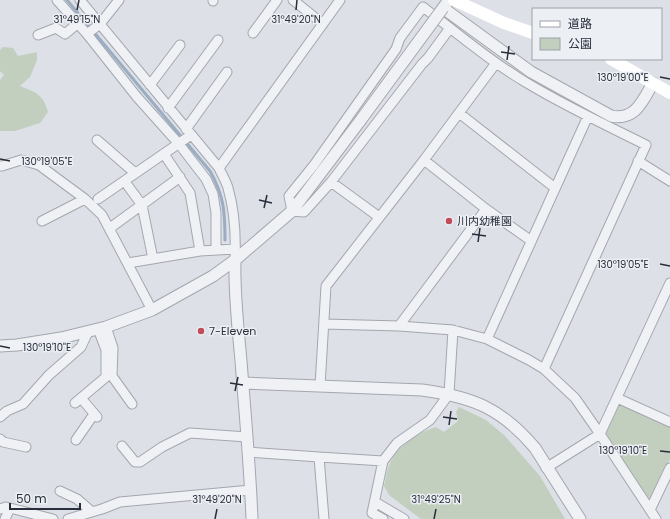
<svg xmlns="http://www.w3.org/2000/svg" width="670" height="519" font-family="Poppins,'Noto Sans JP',sans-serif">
	<rect width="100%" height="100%" fill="#dde0e6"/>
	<path fill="#c2cfbf" d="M3 47 13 48 18 56 37 52V60L30 77 20 86C37 93 43 94 48 112L40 123 15 131H0V80L4 75 0 71V50Z
		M623 404 670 426V459L652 498H646L606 436V431L617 407Z
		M459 407 486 420 505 436 540 476 565 519H421L389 495 384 486C386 480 386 474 388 468 395 448 416 433 436 427L444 432 458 421 456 412Z"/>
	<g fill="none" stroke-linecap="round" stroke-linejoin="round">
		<path stroke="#9badc3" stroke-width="3" d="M67 0 210 171C224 196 225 212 225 240"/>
		<g stroke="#a3a7af" stroke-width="11">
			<path id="minor" d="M57 0 87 34 137 97 179 144 206 179 213 194 216 213V249
				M80 0 219 168C222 175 226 181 228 188 235 212 236 236 235 260
				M293 0 323 24
				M213 1V0
				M450 28 428 58 422 64 331 182 304 212 292 211 289 196 314 165 396 49 400 38 423 7C457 33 490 61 527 83 565 106 606 125 646 145L544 369
				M253 33 277 0
				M87 34 100 24 119 0
				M38 35 56 28 65 34 77 24
				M150 85 180 45
				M168 108 218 40
				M459 113 555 188
				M186 129 227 72
				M97 140 135 173
				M164 154 190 193 200 251
				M424 160 486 209 530 240
				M638 161 670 181
				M0 166H2L21 160 39 165 85 199 102 215 152 310
				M219 168 340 0
				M331 182 379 217
				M128 186 142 205 153 259
				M98 199 191 135
				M42 221 85 199
				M110 228 180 177
				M128 263 200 251 235 249
				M324 324 399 326 453 330 487 339 529 360 544 369 575 398 600 434 656 519
				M399 326 486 209
				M106 327 113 348 112 376 132 404
				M487 339 588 116
				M320 386 326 286 424 160 496 63
				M81 398 97 417
				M617 398 670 422
				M75 403 106 377V350L98 329
				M0 417 7 411 23 404 49 375 81 347 88 332
				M0 439 3 442 26 447
				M76 440 94 414
				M122 446 135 462H140L162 447 190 433 247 437
				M248 452 319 457 324 519
				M319 457 383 461
				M546 468 600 434 670 283
				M60 491 77 499 92 512
				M375 502 404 519
				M0 509 6 507 53 519
				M650 510 670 468
				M5 519 10 508
				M68 519 102 509 120 502 251 490
				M383 519 372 513 383 461 397 443 430 420 449 394 453 330"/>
		</g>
		<g stroke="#a3a7af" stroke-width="13">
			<path id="tertiary" d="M449 0 443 8 531 72 611 116C636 121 643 100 653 83
				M235 260C234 294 238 327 241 361 245 413 250 466 252 519
				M0 346 17 345 61 338 106 327 152 310 213 276 235 260 292 211 360 121
				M243 383 422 390C473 397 501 408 535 448L580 519"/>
		</g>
		<use href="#minor" stroke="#eff1f4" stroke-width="9"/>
		<use href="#tertiary" stroke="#eff1f4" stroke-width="11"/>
		<path stroke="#fff" stroke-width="12" d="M454 0 504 23 533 33
			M611 59 670 93"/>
		<g stroke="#a3a7af" stroke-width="13" stroke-linecap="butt">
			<path id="tertiary-bridge" d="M360 121 443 8"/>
		</g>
		<use href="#tertiary-bridge" stroke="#eff1f4" stroke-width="11"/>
	</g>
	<path fill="none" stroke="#282e3b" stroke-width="1.5" d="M77 10 79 0M296 10 297 0M501 52 515 54M507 60 509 46M660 77 670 79M0 159 10 161M259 200 272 203M264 208 267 195M472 234 486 236M478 242 480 228M660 264 670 266M0 346 10 348M230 383 243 385M235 391 238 377M443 417 457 419M449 425 451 411M660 451 670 452M215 519 217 509M434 519 436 509"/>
	<g fill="#c14c59" stroke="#eceff4" stroke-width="1.5">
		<circle cx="449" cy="221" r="4"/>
		<circle cx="201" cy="331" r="4"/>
	</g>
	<g text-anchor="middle" stroke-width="3" stroke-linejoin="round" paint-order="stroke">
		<g font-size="11" fill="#282e3b" stroke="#eceff4" text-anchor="start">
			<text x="457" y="225">川内幼稚園</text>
			<text x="209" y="335">7-Eleven</text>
		</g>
	</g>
	<g font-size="10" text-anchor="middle" fill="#282e3b" stroke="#eceff4" stroke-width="3" stroke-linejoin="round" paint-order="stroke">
		<text x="296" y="23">31°49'20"N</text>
		<text x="77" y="23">31°49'15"N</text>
		<text x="623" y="81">130°19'00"E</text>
		<text x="47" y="165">130°19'05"E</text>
		<text x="623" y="268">130°19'05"E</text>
		<text x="47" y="351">130°19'10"E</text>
		<text x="623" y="454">130°19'10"E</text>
		<text x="217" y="503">31°49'20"N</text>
		<text x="436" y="503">31°49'25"N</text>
	</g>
	<rect x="532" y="8" width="130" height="52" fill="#eceff4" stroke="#9ea2aa"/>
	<rect x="540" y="21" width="20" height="6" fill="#ffffff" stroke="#9ea2aa"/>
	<text x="568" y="28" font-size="12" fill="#282e3b">道路</text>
	<rect x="540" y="38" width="20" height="12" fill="#c2cfbf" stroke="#9ea2aa"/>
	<text x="568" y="48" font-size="12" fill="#282e3b">公園</text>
	<path d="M10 503v6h70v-6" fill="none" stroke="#282e3b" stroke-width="2"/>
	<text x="16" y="503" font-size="12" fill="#282e3b" stroke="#eceff4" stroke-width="3" paint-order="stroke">50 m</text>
</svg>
